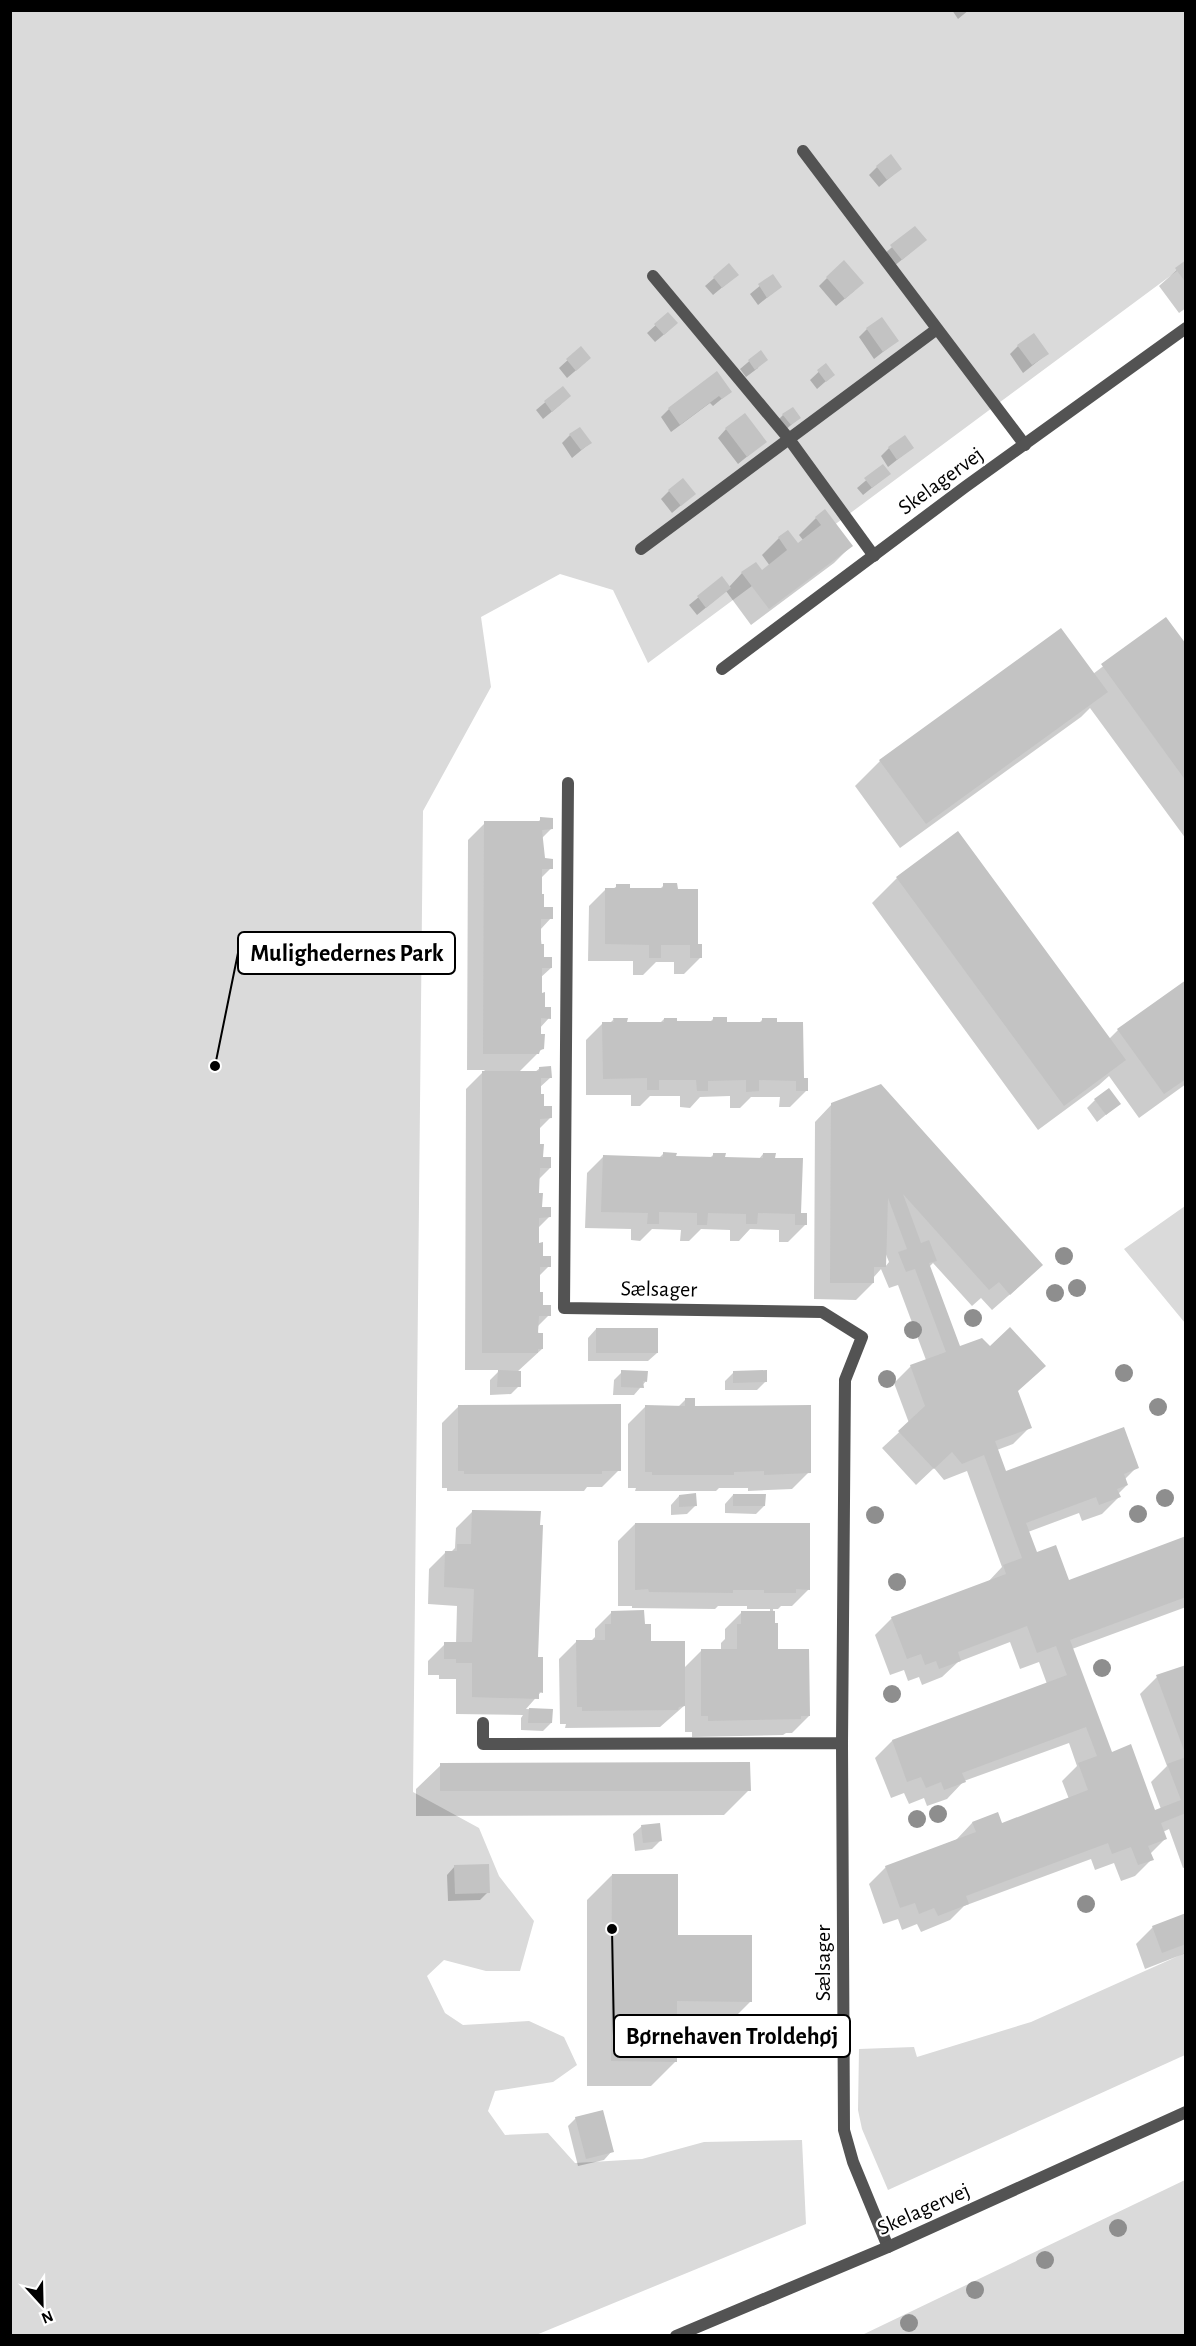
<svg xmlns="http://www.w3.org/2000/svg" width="1196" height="2346" font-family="'Alegreya Sans',sans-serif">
	<rect width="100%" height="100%" fill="#fff"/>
	<path fill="#dadada" d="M11 11H1185V265L648 663 613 590 560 574 481 617 491 687 423 811 413 1792 479 1828 499 1876 534 1921 520 1971H486L444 1960 427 1976 445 2013 463 2025 529 2021 564 2037 577 2065 553 2082 495 2091 488 2111 505 2135 548 2133 575 2163 642 2159 704 2142 802 2140 806 2224 536 2335 11 2336Z
		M1185 1206V1323L1124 1249Z
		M1185 1953V2055L888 2190 862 2129 858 2110 859 2049 914 2047 917 2057 1031 2022Z
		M1185 2180V2335H862Z"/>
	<path fill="#0003" fill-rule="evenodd" d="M952 10H969L958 19Z
		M877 167 900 169 879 187 869 175Z
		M914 228 916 248 893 267 883 255Z
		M1186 262V308L1179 313 1159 286Z
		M729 265 737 275 713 295 705 286Z
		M772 276 780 287 758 305 750 294Z
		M827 278 854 291 836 306 819 286Z
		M668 314V331L655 342 647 333Z
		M867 329 897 341 874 359 859 337Z
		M1018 346 1047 354 1023 373 1010 354Z
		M581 348V366L567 378 559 368Z
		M760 352 758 368 746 377 740 369Z
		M826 365 833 375 817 389 810 380Z
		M562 388 561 404 543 419 536 410Z
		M730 392 713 406 710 403 671 432 661 417 669 409Z
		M783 415 799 418 782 433 775 423Z
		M726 429 765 442 738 464 718 438Z
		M570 435 590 443 572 458 562 443Z
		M889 448H912L888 467 881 456Z
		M883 466 889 474 863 495 857 488Z
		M669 491 694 494 672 513 661 499Z
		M816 518 851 546 834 563 751 625 726 591 697 615 689 605 722 578 729 587 742 573 761 572 770 566 762 555 779 538 797 545 803 540 799 535Z
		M1165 619 1186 646V839L1090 708 1081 717 900 848 855 786 880 761 1060 630 1093 674Z
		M541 819 551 829 541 839 543 860 551 868 540 879 543 908 551 918 540 930 543 958 551 968 540 978 543 1008 549 1018 539 1029 543 1048 519 1072H535L540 1068 550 1078 539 1088 542 1108 550 1118 539 1129V1145L542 1158 550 1168 538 1180V1194L541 1209 549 1217 538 1228V1244L542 1258 549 1266 538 1277 541 1306 549 1315 537 1327 542 1349 517 1372 519 1386 511 1394 490 1395V1380L500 1370H465L466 1089 485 1070H467L468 840 485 823H537Z
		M897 878 1109 1039 1118 1030 1186 982V1084L1139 1118 1109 1076 1099 1085 1038 1130 872 903Z
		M664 885 701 957 684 974H674V962H656L643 975H633V961H588L589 906 606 889H613L617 886 629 890H659Z
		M614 1019 626 1023H660L664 1019 675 1023 710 1022 713 1019 725 1023H759L762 1020 803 1080 807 1090 790 1107H779L780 1097H751L740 1108H730V1096L700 1097 690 1108 680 1107V1096H650L640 1106H631V1095H586V1040L603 1023H610Z
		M1095 1100 1119 1104 1097 1122 1087 1108Z
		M832 1104 1024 1282 992 1310 981 1298 972 1306 933 1263 929 1267 959 1348 1017 1392 1030 1427 1013 1444 997 1450 1005 1473 1137 1467 1125 1479 1127 1485 1118 1494 1119 1497 1102 1514 1082 1521 1079 1513 1028 1532 1036 1554 1068 1582 1186 1538V1607L1072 1649 1111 1754 1154 1812 1161 1809 1151 1782 1167 1766 1140 1694 1157 1677 1186 1666V1867L1183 1868 1169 1829 1163 1832 1165 1839 1150 1854 1152 1859 1135 1876 1121 1881 1114 1863 1095 1870 1091 1859 964 1906 950 1920 921 1932 917 1924 902 1930 898 1919 883 1924 869 1884 886 1867 956 1840 972 1823 997 1814 1001 1824 1069 1799 1062 1781 1077 1766 1069 1743 964 1781 947 1799 927 1806 924 1798 909 1804 904 1793 891 1798 875 1758 892 1741 1047 1684 1039 1662 1020 1669 1010 1642 958 1662 942 1677 922 1685 919 1677 908 1681 904 1670 890 1675 875 1635 892 1618 987 1583 1002 1567 967 1471 944 1480 934 1468 916 1485 882 1448 909 1423 894 1383 911 1366 926 1360 898 1285 889 1288 881 1269 873 1278V1283L856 1300 814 1299 815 1122ZM885 1252 889 1262 885 1267Z
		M663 1154 675 1157 710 1158 714 1154 724 1158 759 1159 763 1154 774 1159 805 1225 788 1242H779V1230L750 1229 739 1241H730V1230L701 1229 689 1241H680L681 1230 652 1229 640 1241 631 1240V1229L585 1228 587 1173 604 1156 659 1158Z
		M596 1329 657 1353 648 1361H588V1338Z
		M622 1372 646 1381 634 1395H613L614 1380Z
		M734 1372 765 1382 757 1390H725V1381Z
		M685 1400 694 1407 809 1472 792 1489 748 1491V1488H719L716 1491H635L636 1488H628V1424L645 1407H678Z
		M459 1406 619 1470 602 1487H587L584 1491H447V1488H442V1423Z
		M733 1495 764 1506 756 1514 725 1513V1504Z
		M679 1496 695 1506 687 1514 671 1515V1505Z
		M473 1511 537 1658 541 1692 526 1709 551 1710V1723L543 1731 521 1730V1718L523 1715 456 1714V1679H439V1675H428V1661L445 1644H456L457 1606 428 1604 429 1569 446 1552H451L455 1548 456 1528Z
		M635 1524 809 1589 792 1606H781L778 1609H773L776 1651 809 1716 792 1733H786L783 1735 692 1737V1732H685V1705L660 1727 565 1728 566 1724H560L559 1659 576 1642H590L595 1637V1629L612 1612 643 1625 650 1643 683 1669 701 1651H721V1643L725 1639V1629L742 1612H770V1609H747V1606H718L715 1609 632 1608V1606H618V1541Z
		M441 1765 749 1790 724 1815 416 1816V1789Z
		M642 1826 660 1841 652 1849 635 1851 633 1834Z
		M455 1866 488 1892 480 1900 448 1901 447 1875Z
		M612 1875 677 1937 751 2001 726 2026H676V2061L651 2086H587V1900Z
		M1186 1915V1953L1145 1969 1136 1944 1153 1927Z
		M576 2118 612 2151 604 2160 578 2166 568 2126Z"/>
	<path fill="#c3c3c3" d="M891 154 902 169 887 180 876 166Z
		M915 226 927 240 902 260 890 245Z
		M844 260 864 283 845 299 826 277Z
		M1186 260V283L1175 268Z
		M729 263 739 275 722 288 713 277Z
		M773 274 782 287 767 298 758 284Z
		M668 312 678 323 664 335 654 324Z
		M882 317 899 341 883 352 866 328Z
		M1034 333 1049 354 1032 365 1017 345Z
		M581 346 591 358 576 371 566 359Z
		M761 350 768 360 755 370 748 360Z
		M826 363 835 375 826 382 817 370Z
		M717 371 732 392 722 399 719 396 680 425 668 408Z
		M563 386 571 396 552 412 544 401Z
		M793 407 801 418 791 425 782 414Z
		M745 413 767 442 747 457 725 428Z
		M580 427 592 443 581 450 569 434Z
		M905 435 914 448 897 460 888 447Z
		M883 464 891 474 872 488 864 478Z
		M683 478 696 494 681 506 668 490Z
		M825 509 853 546 769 609 741 572 756 562 762 570 787 550 778 537 788 530 798 543 821 525 815 517Z
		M722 576 731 588 706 608 697 596Z
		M1166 617 1186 644V781L1101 664Z
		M1061 628 1108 692 926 824 879 760Z
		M540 817 553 818V829L542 830 545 858 553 859V869H542V894H544V907H553V919H541V944H544V957H552V968H542V993L545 992V1007H551V1019L541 1018V1034H545L544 1049 540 1050 539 1054H483L484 821H540Z
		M958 831 1126 1060 1064 1106 896 877Z
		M663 883H677L678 889H698V944H702V958H690V945H661V958H649V945L605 944V888H616V884H630V888H663Z
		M1186 980V1079L1164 1094 1117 1029Z
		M713 1017H727V1022H762V1018H777V1022H803L804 1078H808V1091H796V1081L759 1080V1091L746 1092V1080L708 1081V1091H697L696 1080H659V1090H647V1078L603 1079 602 1022H614L613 1018H628L627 1022H664V1018H677V1021H713Z
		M551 1066 552 1078H541V1094H544V1106H552V1118L540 1119V1144H544L543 1157H551V1168H540L539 1193H543L542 1207H551V1217L539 1218V1243L543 1242V1256H551V1267H540V1292H543V1305H551V1316H539L538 1333H543V1349H538V1353H482V1071H539V1067Z
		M881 1084 1043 1265 1010 1295 999 1282 989 1290 903 1194 921 1243 929 1240 937 1261 929 1263 960 1346 982 1338 990 1346 1010 1327 1046 1366 1018 1391 1032 1428 995 1441 1006 1471 1124 1427 1139 1468 1124 1474 1128 1485 1117 1489 1121 1497 1099 1505 1096 1497 1026 1523 1037 1552 1056 1545 1069 1580 1186 1536V1597L1070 1640 1112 1752 1131 1744 1155 1810 1181 1800 1167 1764 1186 1757V1813L1161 1823 1167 1839 1148 1846 1154 1860 1138 1865 1131 1847 1112 1854 1108 1843 966 1896 969 1904 938 1916 934 1908 919 1914 915 1903 900 1908 885 1866 976 1832 972 1822 998 1812 1002 1823 1088 1790 1078 1763 1097 1756 1086 1727 962 1773 966 1782 944 1790 941 1782 926 1788 921 1777 907 1782 892 1740 1067 1675 1056 1646 1037 1653 1027 1626 958 1652 961 1661 939 1669 936 1661 925 1665 921 1654 907 1659 891 1617 1006 1574 1003 1565 1022 1558 984 1455 962 1464 952 1452 934 1469 898 1431 925 1406 910 1365 946 1352 915 1269 906 1272 898 1252 907 1249 888 1198 886 1267H874V1283H830L831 1103Z
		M1109 1088 1121 1104 1106 1115 1094 1099Z
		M663 1152 677 1153 676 1156 713 1157V1153H726L725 1157 763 1158V1153H776L775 1158H803L801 1213H807V1225H795V1214L758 1213 757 1224H746V1214L708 1213 707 1225H697V1213L659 1212V1224H647L648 1213 601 1212 603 1155 663 1157Z
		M596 1328H658V1353H596Z
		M498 1370 521 1371V1387H497Z
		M621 1370 648 1371 647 1382 643 1381 644 1388 621 1387Z
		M767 1370V1382L733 1383V1371Z
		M685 1398H695V1406L811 1405V1473L764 1475V1471L734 1472V1475H652V1472H645V1405L685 1406Z
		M621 1404V1471H602V1474H464V1471H458V1405Z
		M696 1493 697 1506 679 1507V1495Z
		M733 1494H766L765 1506H733Z
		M472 1510 541 1511 540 1525H543L538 1657H543V1693L539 1692V1699L472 1697V1663H456V1659H444V1642H472L474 1589 444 1587 445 1551H457V1544H471Z
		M635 1523H810V1590L796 1589V1593H764V1590H733V1593L649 1592 648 1589 635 1590Z
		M644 1610 645 1624H651V1641H685V1706L679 1707 678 1710 582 1711V1707H577L576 1640H605V1624H611V1611Z
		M741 1611H775V1623H778V1649H809L810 1716H801V1719L708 1721V1716H701V1649H737V1624H741Z
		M1186 1665V1753H1185L1156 1675Z
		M529 1708 553 1709 552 1723H528Z
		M750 1762 751 1791H440V1763Z
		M660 1823 662 1841 643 1843 641 1825Z
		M489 1864 490 1893 455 1894 454 1865Z
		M612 1874H678V1935H752V2002L677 2001V2062L611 2061Z
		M1186 1913V1944L1162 1953 1152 1926Z
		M603 2110 614 2152 586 2159 575 2117Z"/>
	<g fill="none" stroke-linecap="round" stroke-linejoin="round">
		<path stroke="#535353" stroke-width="12" d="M803 151 1025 445
			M653 276 789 439 874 556
			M641 549 937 329"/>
		<path stroke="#535353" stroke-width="12" d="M722 669 965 487 1186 328
			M568 783 564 1308 822 1312 862 1337 845 1380 842 1743 844 2130 853 2162 888 2247
			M483 1723V1744L842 1743"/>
		<path stroke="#535353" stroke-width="12" d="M676 2336 888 2247 1186 2112"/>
	</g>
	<g fill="#8e8e8e">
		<circle cx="1064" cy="1256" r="9"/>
		<circle cx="1077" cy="1288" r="9"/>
		<circle cx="1055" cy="1293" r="9"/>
		<circle cx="973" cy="1318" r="9"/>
		<circle cx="913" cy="1330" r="9"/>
		<circle cx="1124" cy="1373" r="9"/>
		<circle cx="887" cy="1379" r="9"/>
		<circle cx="1158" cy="1407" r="9"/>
		<circle cx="1165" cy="1498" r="9"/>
		<circle cx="1138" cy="1514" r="9"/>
		<circle cx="875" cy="1515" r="9"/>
		<circle cx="897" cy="1582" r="9"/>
		<circle cx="1102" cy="1668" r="9"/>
		<circle cx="892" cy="1694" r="9"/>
		<circle cx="938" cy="1814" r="9"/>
		<circle cx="917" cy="1819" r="9"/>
		<circle cx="1086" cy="1904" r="9"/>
		<circle cx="1118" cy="2228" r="9"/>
		<circle cx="1045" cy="2260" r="9"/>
		<circle cx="975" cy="2290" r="9"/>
		<circle cx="909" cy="2323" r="9"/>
	</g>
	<g text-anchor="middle" stroke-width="4.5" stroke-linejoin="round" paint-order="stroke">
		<g font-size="22" fill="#000" stroke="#fff">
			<text transform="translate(940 480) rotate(-36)" y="8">Skelagervej</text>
			<text transform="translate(659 1288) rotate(1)" y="8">Sælsager</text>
			<text transform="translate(822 1963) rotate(-90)" y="8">Sælsager</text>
			<text transform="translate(923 2208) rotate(-24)" y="8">Skelagervej</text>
		</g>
	</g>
	<path fill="none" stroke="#000" stroke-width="2" d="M215 1066L238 953M612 1929L614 2036"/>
	<g fill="#000" stroke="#fff" stroke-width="2">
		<circle cx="215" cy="1066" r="6"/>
		<circle cx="612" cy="1929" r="6"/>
	</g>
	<g fill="#fff" stroke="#000" stroke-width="2">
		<rect x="238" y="932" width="217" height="42" rx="6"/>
		<rect x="614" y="2015" width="236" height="42" rx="6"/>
	</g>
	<g font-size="24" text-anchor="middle" font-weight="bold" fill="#000">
		<text x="347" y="961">Mulighedernes Park</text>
		<text x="732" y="2044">Børnehaven Troldehøj</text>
	</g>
	<rect width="1196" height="2346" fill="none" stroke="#000000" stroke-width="24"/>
	<g transform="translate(42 2304) rotate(158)" stroke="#ffffff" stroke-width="4.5" paint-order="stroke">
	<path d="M0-4.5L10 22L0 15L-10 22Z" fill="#000000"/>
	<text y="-9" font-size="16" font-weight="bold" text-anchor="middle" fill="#000000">N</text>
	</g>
</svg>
